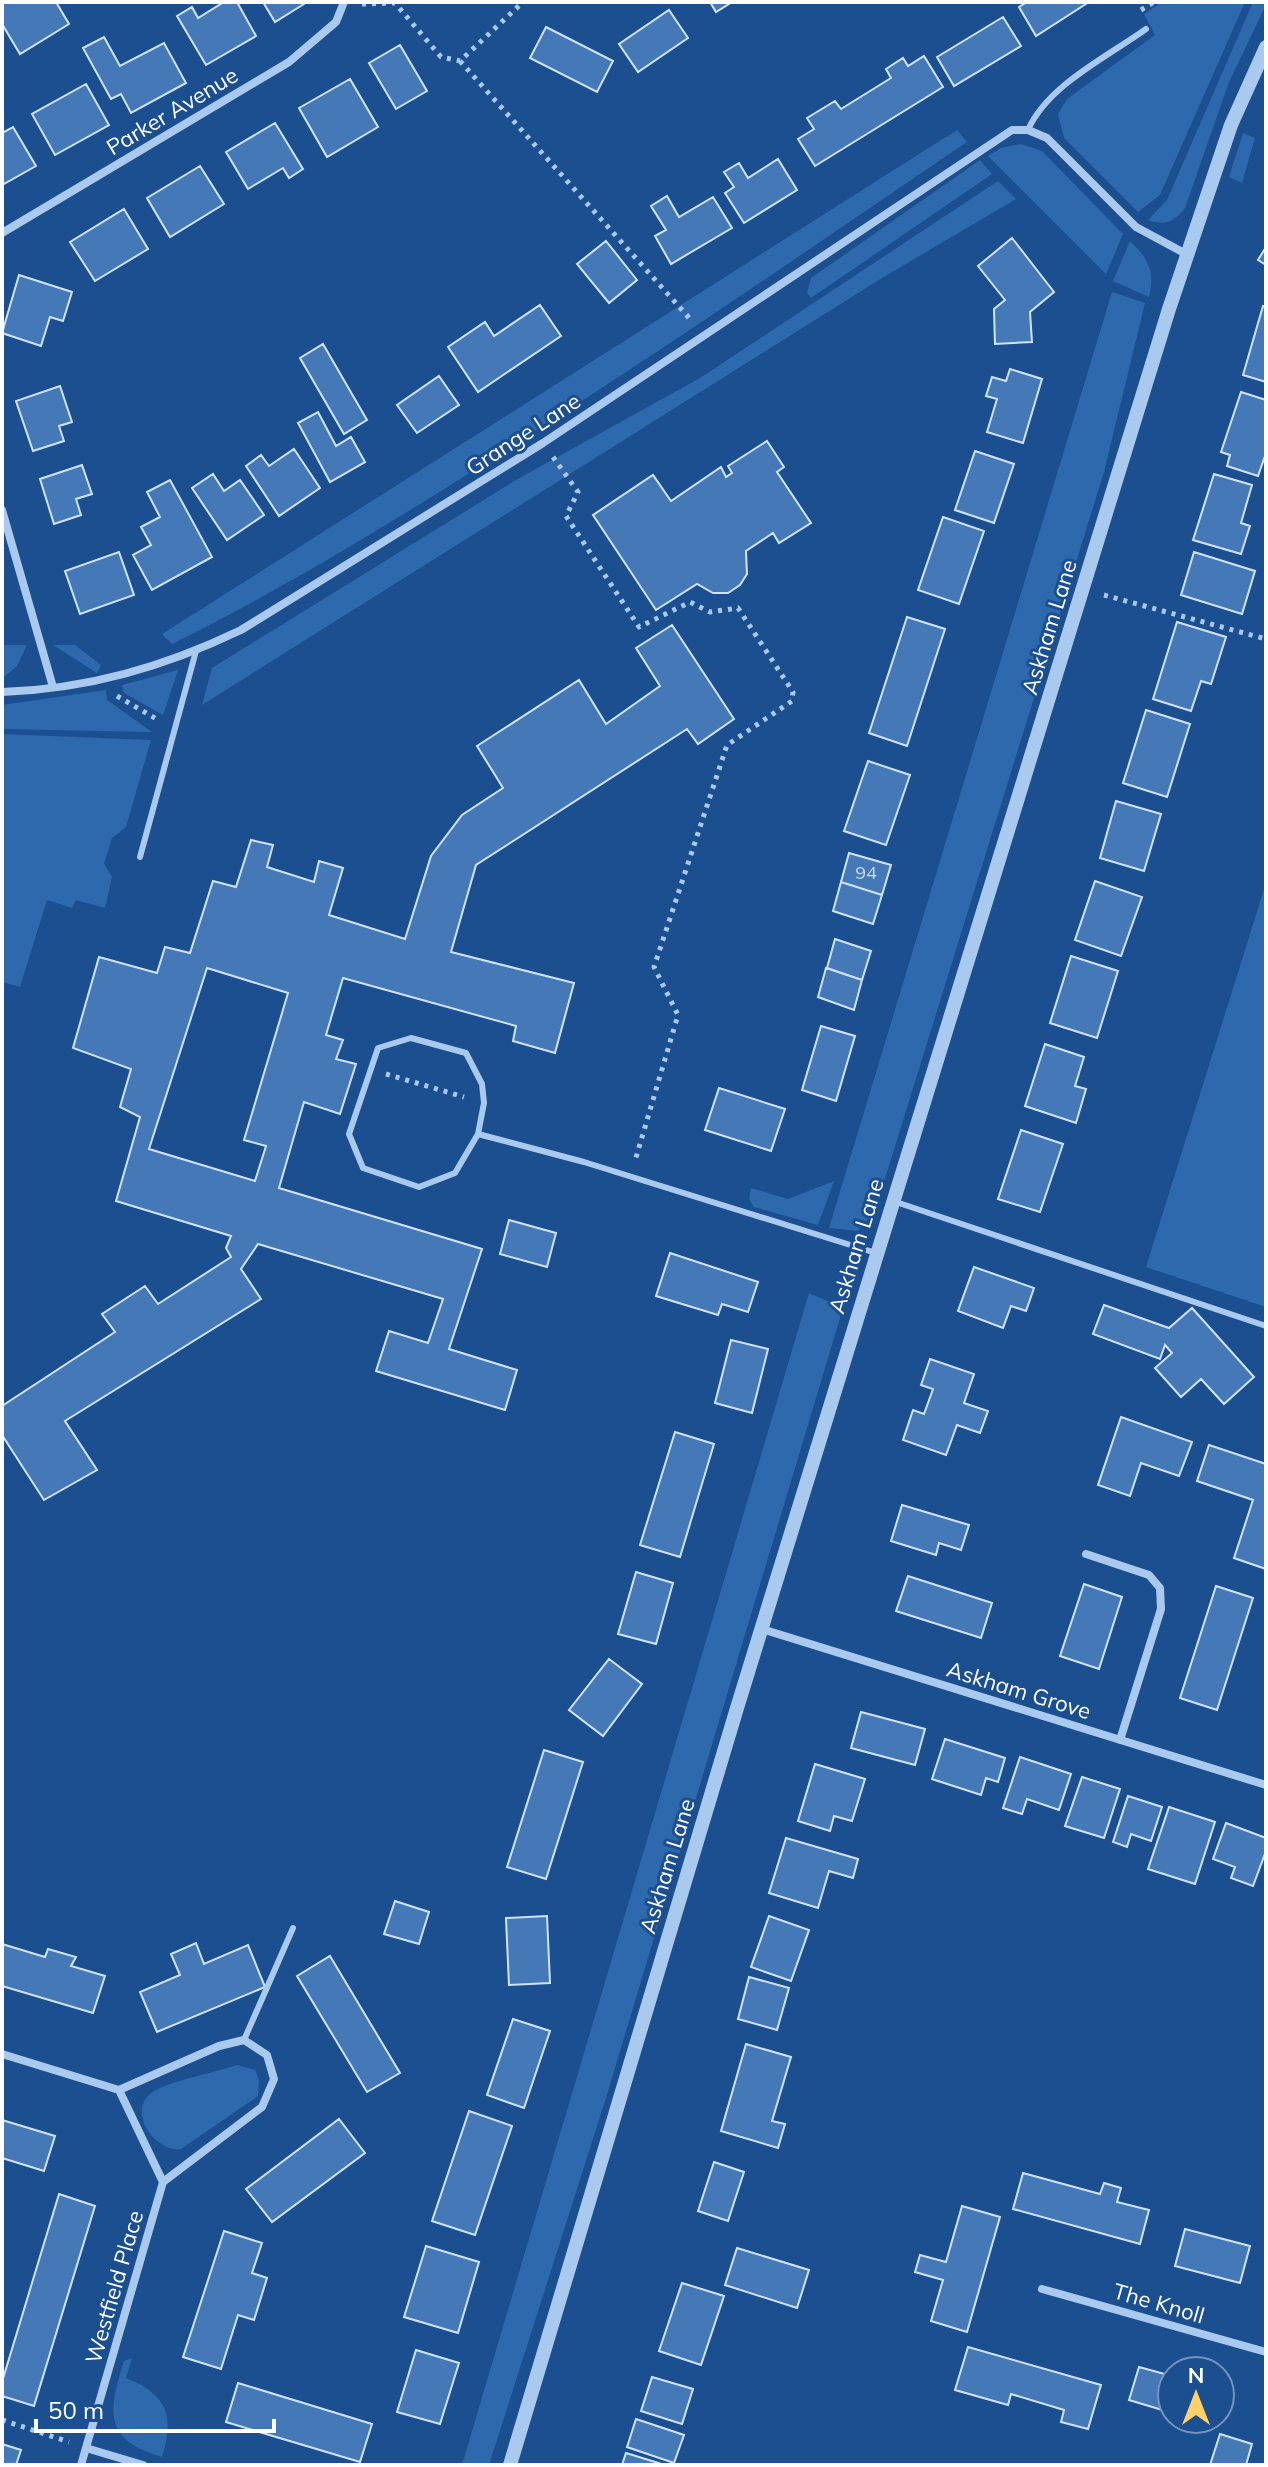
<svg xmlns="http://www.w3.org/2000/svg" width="1268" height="2467" font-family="Mulish,sans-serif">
	<rect width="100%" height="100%" fill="#1b4f8f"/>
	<path fill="#2e69ad" d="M1162 2H1245L1160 195 1138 212 1064 138 1058 114 1067 99 1155 35 1144 14Z
		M1253 2H1266V5L1229 82 1185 208C1174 222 1165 226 1148 220L1167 200Z
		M957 130 967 142C826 238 686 334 543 426 422 504 301 580 172 644L162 634Z
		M1243 133 1255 138 1242 183 1229 177Z
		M1021 144 1042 151 1123 234 1106 274 988 156 1001 148Z
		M980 160 992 174 811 298 807 293 811 278Z
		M998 181 1016 199 882 278 202 705 212 668 516 480 700 378Z
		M1130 241C1149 259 1155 272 1149 297L1113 281Z
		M1112 292 1145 303 1104 472 875 1211 858 1231 829 1228Z
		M2 645H27L17 666 2 679Z
		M53 645H75L101 665 97 673Z
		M178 670 163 715 124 693 122 685Z
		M106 690 107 700 152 732 2 729V705Z
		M2 734 151 740 126 827 112 838 104 864 112 877 105 908 76 900 72 908 47 900 20 987 2 982Z
		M1266 883V1307L1146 1267Z
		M834 1181 818 1225 754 1207 749 1199 751 1188 788 1199Z
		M809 1293 843 1308 606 2098 489 2465H462Z
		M237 2065 255 2070 259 2080 258 2096 181 2149C157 2153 128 2115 149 2095 162 2082 217 2072 237 2065Z
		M132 2358 126 2378C167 2394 175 2416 162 2457 103 2440 108 2412 124 2361Z"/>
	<path fill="#4478b7" stroke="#cfe3fa" stroke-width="2" fill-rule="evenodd" d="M2 2H56L69 24 20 54 2 24Z
		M224 2H237L256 36 206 65 177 16 192 7 198 18Z
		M263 2H303L304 4 275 22Z
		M710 2H732L716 12Z
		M1089 2 1036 36 1019 7 1027 2Z
		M669 10 688 38 638 72 619 44Z
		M1003 17 1021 46 954 86 937 57Z
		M546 27 613 61 597 92 530 58Z
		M104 37 120 66 164 43 186 83 131 113 121 94 111 99 83 48Z
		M400 45 427 91 396 109 369 63Z
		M924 56 943 87 815 166 798 139 814 129 807 118 835 101 841 109 891 78 886 69 903 58 908 66Z
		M350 79 378 127 327 157 299 108Z
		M86 84 109 125 55 155 32 114Z
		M275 123 303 169 289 178 283 168 248 189 226 152Z
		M13 127 36 166 2 185V133Z
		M778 159 797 190 744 223 725 193 734 187 724 172 739 163 748 178Z
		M200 166 224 204 170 237 147 198Z
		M667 196 679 217 713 197 732 228 671 264 655 236 666 230 651 206Z
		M124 209 148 249 95 281 70 242Z
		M1012 238 1054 292 1030 312 1032 342 995 344 994 309 1005 300 978 266Z
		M606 241 637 280 609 303 577 264Z
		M1266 247V265L1258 260Z
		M19 275 72 292 63 321 50 317 41 346 2 333Z
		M540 305 561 336 478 392 448 347 485 322 494 336Z
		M1263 306 1266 307V382L1243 375Z
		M323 344 367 420 344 434 300 358Z
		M1010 369 1042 379 1023 443 987 432 997 399 986 396 992 377 1006 381Z
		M439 376 459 405 417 433 397 405Z
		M60 386 72 422 59 426 64 441 33 451 16 401Z
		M1241 392 1266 400V453L1258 476 1227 466 1230 455 1221 452Z
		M318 412 336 446 351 437 365 462 330 482 298 423Z
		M767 441 784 467 777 472 811 523 779 543 773 533 746 551 747 574 740 585 728 593H713L697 584 656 610 593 515 653 475 671 501 721 467 726 477 732 473 728 466Z
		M294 449 320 488 279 516 246 466 261 455 269 466Z
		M975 451 1014 464 994 523 955 510Z
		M82 465 92 494 76 499 81 515 54 524 40 479Z
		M213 474 224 491 240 480 264 515 227 540 192 488Z
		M1214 474 1252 485 1241 523 1250 526 1241 554 1193 540Z
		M170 480 212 557 152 590 133 555 151 545 141 527 160 517 147 492Z
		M943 517 984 531 959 604 918 590Z
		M119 552 134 595 80 614 65 571Z
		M1194 552 1255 571 1242 614 1181 595Z
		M907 617 945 629 907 746 869 733Z
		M1177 622 1226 637 1211 684 1201 681 1191 711 1153 699Z
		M672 625 734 719 698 744 687 729 476 865 451 952 574 983 555 1053 513 1041 516 1026 343 978 326 1035 343 1040 336 1059 356 1064 340 1114 304 1102 279 1188 482 1249 449 1349 517 1370 505 1410 376 1371 389 1331 428 1343 443 1299 258 1244 241 1269 261 1299 65 1421 97 1470 44 1500 2 1435V1406L115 1332 102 1314 145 1286 158 1304 231 1257 226 1248 231 1236 116 1201 140 1117 120 1107 131 1069 73 1048 99 957 157 973 165 947 190 953 213 881 236 887 251 840 273 845 267 867 314 882 319 861 343 868 329 915 405 939 431 856 462 815 503 788 477 746 579 680 606 724 660 686 636 648ZM207 968 288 993 244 1140 266 1146 255 1181 149 1149Z
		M1146 710 1190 724 1167 797 1123 783Z
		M868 761 910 775 886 845 844 831Z
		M1116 801 1161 814 1144 871 1100 858Z
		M849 853 891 865 882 895 841 882Z
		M1095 881 1142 897 1121 956 1075 940Z
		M841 882 882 895 873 924 833 911Z
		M835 939 871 951 862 980 827 968Z
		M1071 956 1118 971 1097 1038 1050 1023Z
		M826 968 862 980 854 1010 818 997Z
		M821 1026 855 1036 836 1101 802 1090Z
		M1045 1044 1084 1057 1075 1086 1086 1089 1076 1123 1025 1106Z
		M719 1088 785 1109 771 1151 705 1130Z
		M1021 1130 1063 1144 1040 1212 998 1199Z
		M509 1220 556 1233 547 1267 500 1254Z
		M670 1253 758 1282 748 1312 722 1304 718 1315 656 1296Z
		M974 1267 1034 1288 1026 1311 1011 1306 1003 1328 958 1311Z
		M1104 1305 1169 1328 1192 1308 1254 1377 1224 1404 1201 1379 1181 1397 1155 1368 1172 1353 1165 1345 1160 1359 1093 1334Z
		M731 1340 768 1349 752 1413 715 1403Z
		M930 1359 974 1374 964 1403 988 1411 980 1433 957 1425 946 1455 903 1440 913 1410 924 1414 933 1389 921 1385Z
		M1121 1417 1192 1442 1179 1476 1141 1463 1130 1496 1098 1485Z
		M675 1432 714 1444 680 1557 640 1545Z
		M1209 1445 1266 1464V1569L1234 1558 1253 1500 1197 1481Z
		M902 1505 969 1525 961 1550 939 1543 936 1555 891 1541Z
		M636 1572 673 1583 656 1644 618 1634Z
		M908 1576 992 1603 981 1638 896 1611Z
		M1084 1584 1122 1597 1099 1669 1060 1656Z
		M1216 1586 1253 1598 1217 1710 1180 1698Z
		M609 1659 642 1684 603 1736 569 1710Z
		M861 1712 925 1729 915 1765 851 1748Z
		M945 1739 1005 1758 998 1782 986 1778 981 1795 932 1779Z
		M544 1750 583 1762 546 1879 507 1867Z
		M1020 1757 1071 1774 1059 1810 1027 1799 1022 1814 1003 1808Z
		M815 1764 865 1779 852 1821 834 1816 830 1831 798 1821Z
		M1082 1777 1120 1789 1104 1838 1065 1826Z
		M1128 1796 1162 1807 1151 1841 1131 1834 1127 1847 1113 1842Z
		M1169 1807 1215 1822 1195 1884 1148 1869Z
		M1226 1823 1266 1838V1851L1253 1886 1231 1878 1235 1867 1213 1859Z
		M786 1838 858 1859 853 1878 829 1871 818 1908 769 1893Z
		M395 1901 429 1912 419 1944 384 1934Z
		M547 1916 550 1983 509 1985 506 1918Z
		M769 1916 809 1930 791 1981 751 1967Z
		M196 1943 204 1964 248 1945 265 1987 157 2032 140 1992 180 1975 171 1954Z
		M2 1944 45 1957 48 1949 76 1957 71 1966 105 1976 93 2013 2 1986Z
		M330 1956 400 2073 367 2092 297 1976Z
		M749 1977 789 1988 777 2030 738 2019Z
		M513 2019 550 2031 524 2108 487 2095Z
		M746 2044 791 2057 772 2121 785 2124 778 2148 721 2131Z
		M469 2111 512 2126 475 2235 432 2221Z
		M339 2119 365 2153 272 2222 246 2189Z
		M2 2120 55 2136 44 2171 2 2158Z
		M714 2162 744 2172 728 2221 698 2211Z
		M1023 2173 1100 2194 1104 2183 1121 2188 1117 2202 1149 2210 1140 2244 1013 2209Z
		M59 2194 95 2206 34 2406 2 2396V2382Z
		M962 2206 1000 2217 967 2332 931 2321 943 2280 915 2272 920 2255 946 2262Z
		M1185 2229 1250 2246 1240 2283 1175 2266Z
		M224 2231 262 2243 252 2273 267 2278 254 2320 238 2315 221 2369 183 2357Z
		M426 2246 479 2262 458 2333 404 2317Z
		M737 2248 809 2270 797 2308 725 2285Z
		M682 2283 724 2296 701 2365 659 2351Z
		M968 2347 1101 2385 1088 2429 1061 2422 1064 2410 1011 2394 1008 2405 955 2390Z
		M416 2350 459 2363 440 2424 397 2412Z
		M1139 2367 1172 2376V2413L1129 2400Z
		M652 2377 693 2389 682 2424 641 2411Z
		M238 2383 372 2424 360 2462 226 2422Z
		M636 2419 684 2435 674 2463 627 2447Z
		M1220 2434 1252 2444 1246 2465H1210Z
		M2 2444 21 2450 16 2465H2Z
		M626 2453 665 2465H622Z"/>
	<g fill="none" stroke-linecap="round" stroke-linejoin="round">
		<path stroke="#a9c9ee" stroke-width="5" stroke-dasharray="4 6" stroke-linecap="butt" d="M362 4 395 3 441 57 460 61 523 2
			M1141 10 1154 2
			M460 61 691 320
			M553 457 578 492 566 516 639 627 690 602 710 612 738 608 793 692 792 701 727 745 654 967 678 1015 635 1161
			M1104 595 1266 639
			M117 696 160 721
			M386 1074 464 1097
			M2 2420 69 2442"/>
		<path stroke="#a9c9ee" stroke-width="6" d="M1028 130C1048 85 1107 57 1146 29
			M140 857 196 651
			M411 1038 466 1053 482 1084 484 1103 478 1134 455 1173 419 1187 363 1168 349 1134 378 1048Z
			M478 1134 584 1162 876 1253
			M893 1201 1266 1326
			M244 2040 293 1928"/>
		<path stroke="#a9c9ee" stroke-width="8" d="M2 233 289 62 336 22 344 2
			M2 510 53 687
			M2 692C88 689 164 667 241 630L543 443 1012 130H1028L1047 138 1136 227 1188 255
			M1086 1554 1149 1575 1160 1588 1161 1609 1120 1740
			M762 1629 1266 1785
			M2 2054 119 2090 163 2182 81 2465
			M119 2090 219 2046 244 2040 267 2055 274 2079 262 2107 163 2182
			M1042 2289 1266 2352
			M86 2448 143 2465"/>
		<path stroke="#a9c9ee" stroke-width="14" d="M510 2465 737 1708 1169 309 1231 125 1266 47"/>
	</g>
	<g text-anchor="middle" stroke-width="6" stroke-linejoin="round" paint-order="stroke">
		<g font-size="18" fill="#d0dded">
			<text x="866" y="879">94</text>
		</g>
		<g font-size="22" fill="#fff" stroke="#1b4f8f">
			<text transform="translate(172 111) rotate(-31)" y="8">Parker Avenue</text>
			<text transform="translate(523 434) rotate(-33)" y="8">Grange Lane</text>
			<text transform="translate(1049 627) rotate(-73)" y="8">Askham Lane</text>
			<text transform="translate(856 1246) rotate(-73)" y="8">Askham Lane</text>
			<text transform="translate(1019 1690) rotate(17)" y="8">Askham Grove</text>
			<text transform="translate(667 1866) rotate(-73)" y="8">Askham Lane</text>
			<text transform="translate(114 2287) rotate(-74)" y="8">Westfield Place</text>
			<text transform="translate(1159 2303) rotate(16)" y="8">The Knoll</text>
		</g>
	</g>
	<rect width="1268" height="2467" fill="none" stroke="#ffffff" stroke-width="8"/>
	<g transform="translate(1196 2395)"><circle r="38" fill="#1b4f8f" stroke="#7695bc" stroke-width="2"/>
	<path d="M0-6L14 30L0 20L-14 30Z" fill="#ffd166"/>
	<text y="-12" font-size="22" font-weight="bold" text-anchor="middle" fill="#ffffff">N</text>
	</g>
	<path d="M36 2419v12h238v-12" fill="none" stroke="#ffffff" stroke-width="4"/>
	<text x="48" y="2419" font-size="24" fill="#ffffff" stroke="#1b4f8f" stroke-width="6" paint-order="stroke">50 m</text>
</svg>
